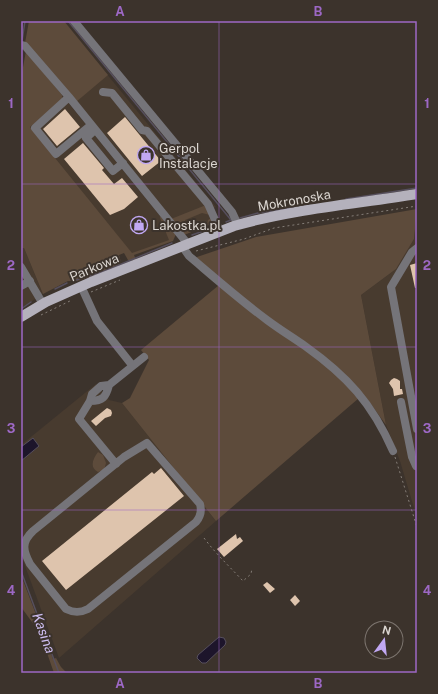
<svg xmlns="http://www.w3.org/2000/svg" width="438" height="694" font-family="'Public Sans',sans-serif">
	<rect width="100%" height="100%" fill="#3c332c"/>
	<path fill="#483b2f" d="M101 67 216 207 208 211 211 222 209 225 184 235 69 93Z
		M62 95 160 216V218L170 240 132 254 30 127 62 101Z
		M417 216V518L400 461 386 425 361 295 396 269 414 239Z
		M21 248H24L43 294 21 308Z
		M96 384 109 400 122 403 216 521 59 658 21 555V445Z"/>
	<path fill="#5d4b3b" d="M29 21H64L108 75 76 102 25 43Z
		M26 51 62 95V101L30 127 132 253 169 240 160 218V216L176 234 173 241 134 255 136 260H128L124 253 119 255 121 262 119 266 115 269 77 281H68L43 294 24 248H21V78Z
		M206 205 210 215 202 213 185 220 189 232 207 224 208 220 211 218V222L209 225 184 235 171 219Z
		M417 209 414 239 396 269 361 295 386 425 368 400 194 258 256 237Z
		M219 285 334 371 359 398 216 521 122 403 130 398 149 360 141 350Z
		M98 452 103 455 106 463 104 470 98 472C89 467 93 459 98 452Z
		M21 575 53 659 56 658 61 667 67 673H54L40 633 21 607Z"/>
	<path fill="#1d152b" stroke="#564f5d" d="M33 438 39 446 21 461V447Z
		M219 637 224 638 226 642 225 645 206 663H202L197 658 198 655Z"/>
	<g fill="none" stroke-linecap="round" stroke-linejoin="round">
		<path stroke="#564f5d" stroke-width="1.5" d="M68 21 231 220H232
			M22 41 25 21
			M346 199 417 188
			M240 218 258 213 293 208
			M226 222 231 220
			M192 235 209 229
			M76 280 102 272 172 243
			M55 289 67 283
			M21 309 31 302
			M21 571 59 673"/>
	</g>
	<path fill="#dec4ad" d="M65 109 80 127 57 146 43 129Z
		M125 117 161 161 142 176 107 133Z
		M83 143 104 168 102 170 114 184 122 178 138 197 124 209 110 215 64 159Z
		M417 263V288H415L410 265Z
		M394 378 397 379 400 381V389H402L403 394 394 396 393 389 389 383 391 380Z
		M107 408 111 410 112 413 111 416 105 418 96 426 91 421Z
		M161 468 184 496 66 590 42 561 152 472 154 474Z
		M236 534 237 539 240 537 243 541 224 557 217 549Z
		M267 582 275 589 270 593 263 585Z
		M295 595 300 601 295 606 290 600Z"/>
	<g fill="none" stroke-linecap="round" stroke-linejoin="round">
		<path stroke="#857e78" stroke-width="1" stroke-dasharray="2 3" stroke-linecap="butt" d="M196 251 244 239 274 228 417 206
			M91 292 120 280
			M41 315 72 300
			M395 457 417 527
			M204 538C216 554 230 567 243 581L251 574 252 568"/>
		<path stroke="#757479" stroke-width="8" d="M74 21 232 212 238 225
			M21 45 25 46 69 97 187 243
			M103 92 112 93 142 130 147 131 208 204 220 231
			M69 97 35 128 56 154 91 125
			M95 130 86 138 113 171 123 163
			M182 246 189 256C215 278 240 300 267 320 279 329 292 337 305 346 347 376 372 403 393 451
			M417 248 412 252 391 287 417 429
			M21 267 43 304
			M21 286 30 281
			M81 286 97 321 132 365
			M90 401C103 401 106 397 109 385
			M401 402 412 457 416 466
			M147 443 200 504C202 511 201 516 196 522L88 609C80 613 74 613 66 609L30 564C23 551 21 542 33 531L124 457Z
			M116 464 79 419 90 401 92 394 101 386 109 385 144 357"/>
		<path stroke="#b4b1bc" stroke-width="10" d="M21 317 46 302 91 282 234 226C293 209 356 204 417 194"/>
	</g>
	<path fill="none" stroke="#9d68c5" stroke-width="1" stroke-opacity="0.55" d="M219 21V673M21 184H417M21 347H417M21 510H417"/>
	<defs>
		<g id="shop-ring" transform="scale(0.9)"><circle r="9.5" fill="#3c332c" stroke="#c1a8f3" stroke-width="1.5"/><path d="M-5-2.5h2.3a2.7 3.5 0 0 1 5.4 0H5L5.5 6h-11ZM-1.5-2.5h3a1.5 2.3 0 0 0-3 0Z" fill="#c1a8f3"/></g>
	</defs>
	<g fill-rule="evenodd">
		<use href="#shop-ring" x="146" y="155"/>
		<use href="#shop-ring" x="139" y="225"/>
	</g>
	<g text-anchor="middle" stroke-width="4" stroke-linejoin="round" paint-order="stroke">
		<g font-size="13" fill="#dbd6d1" stroke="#3c332c" text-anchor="start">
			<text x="159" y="153">Gerpol<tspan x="159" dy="15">Instalacje</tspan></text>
			<text x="152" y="230">Lakostka.pl</text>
		</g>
		<g font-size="13" fill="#dbd6d1" stroke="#3c332c">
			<text transform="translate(294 200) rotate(-10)" y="5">Mokronoska</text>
			<text transform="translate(94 267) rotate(-23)" y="5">Parkowa</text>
		</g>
		<g font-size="14" font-style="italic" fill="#cdbdf0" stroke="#3c332c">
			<text transform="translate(44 633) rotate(70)" y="5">Kasina</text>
		</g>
	</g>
	<rect width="438" height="694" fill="none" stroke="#3c332c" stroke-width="44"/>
	<g transform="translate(384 640) rotate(15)"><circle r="19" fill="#3c332c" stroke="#7c746e"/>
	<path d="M0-3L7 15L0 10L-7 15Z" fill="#c1a8f3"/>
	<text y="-6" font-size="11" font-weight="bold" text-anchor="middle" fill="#dbd6d1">N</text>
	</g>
	<rect x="22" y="22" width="394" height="650" fill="none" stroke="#9d68c5" stroke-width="1.5"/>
	<g font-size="13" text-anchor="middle" font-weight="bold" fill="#9d68c5">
		<text x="120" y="16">A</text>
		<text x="318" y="16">B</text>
		<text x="11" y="108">1</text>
		<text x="427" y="108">1</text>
		<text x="11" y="270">2</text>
		<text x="427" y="270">2</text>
		<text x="11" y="433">3</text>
		<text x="427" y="433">3</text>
		<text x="11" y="595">4</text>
		<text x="427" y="595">4</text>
		<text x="120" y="688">A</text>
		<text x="318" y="688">B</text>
	</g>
</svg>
